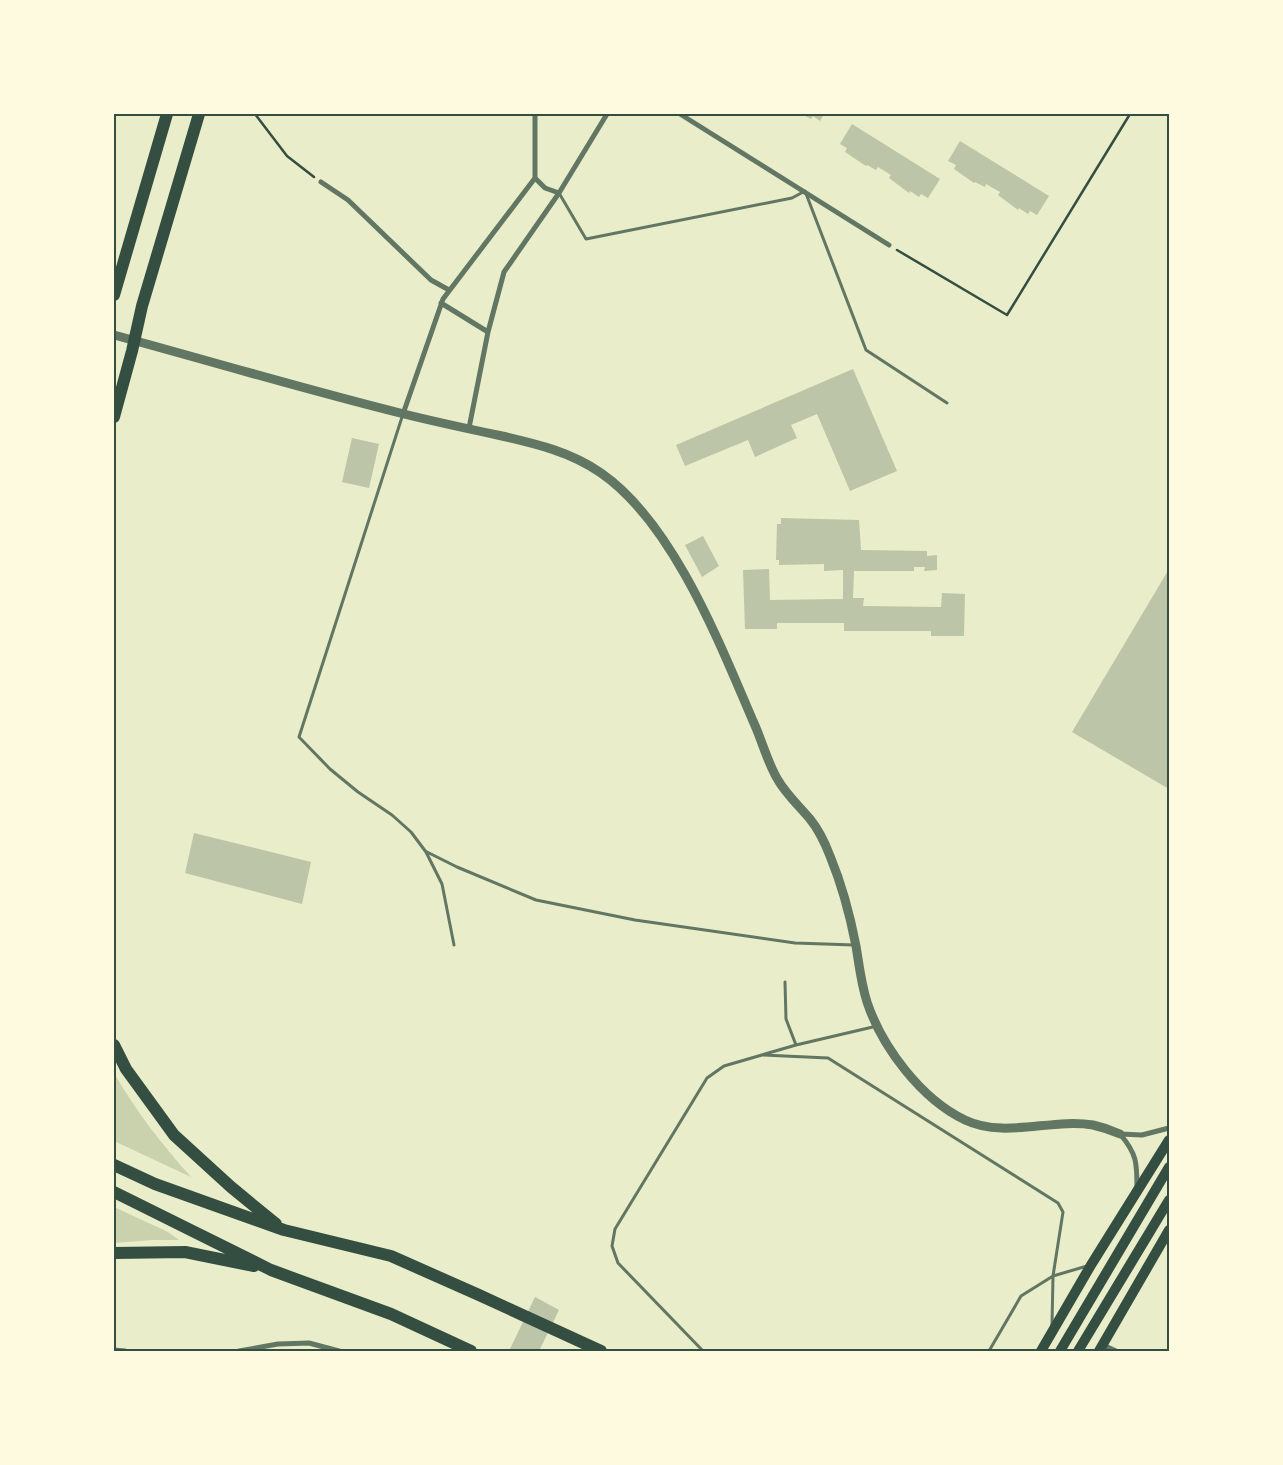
<svg xmlns="http://www.w3.org/2000/svg" width="1283" height="1465" font-family="'Noto Sans',sans-serif">
	<rect width="100%" height="100%" fill="#e9edc9"/>
	<path fill="#cad2ad" d="M114 1073C137 1113 161 1143 191 1177L114 1141Z
		M114 1207 168 1232 179 1240H153L114 1243Z"/>
	<path fill="#bcc5a7" d="M802 114H824L820 121 813 116 811 119Z
		M852 124 940 179 928 198 921 194 919 197 910 191 909 193 889 178 891 175 878 167 876 170 867 165 866 166 845 152 847 148 840 144Z
		M960 141 1049 196 1037 215 1030 211 1028 214 1019 208 1018 210 998 195 1000 192 986 184 985 187 975 182 974 183 954 169 956 165 948 161Z
		M853 369 897 471 850 491 817 414 791 425 797 438 755 457 748 440 685 466 676 445Z
		M352 438 379 444 369 488 342 482Z
		M781 518 859 520 861 550 927 551V556L937 555V570L924 571 925 567H914V571H854L853 598H864L863 606 941 607 942 593 965 594 964 636H931V631H844V623H777V629H745L743 570 769 569 770 600 843 599V570L824 571V564L779 565V560H776L777 524H781Z
		M703 536 719 566 702 577 685 545Z
		M1169 569V789L1072 732Z
		M194 833 311 862 302 904 185 873Z
		M535 1297 559 1310 539 1351H509Z"/>
	<g fill="none" stroke-linecap="round" stroke-linejoin="round">
		<path stroke="#344e41" stroke-width="2.5" d="M255 114 287 156 314 177
			M897 250 1007 315 1130 114"/>
		<path stroke="#617663" stroke-width="3" d="M559 193 586 239 792 198 805 191 866 350 947 403
			M403 414 299 737 330 769 358 792 392 815 411 832 426 852 442 884 454 945
			M427 852 457 867 536 900 635 920 795 943 854 945
			M785 982 786 1019 796 1045
			M763 1055 828 1058 1058 1203 1063 1212 1053 1276 1052 1325
			M703 1351 618 1263 612 1246 615 1229 707 1078 724 1066 796 1045 877 1026
			M989 1351 1021 1296 1053 1276 1087 1266"/>
		<path stroke="#617663" stroke-width="5" d="M680 114 889 245
			M535 178 545 188 559 193
			M321 182 348 200 431 280 449 290
			M441 303 488 332
			M403 414 443 299 535 178V114
			M469 428 488 332 504 272 559 193 607 114
			M1137 1188C1137 1163 1137 1154 1120 1134L1142 1135 1169 1128
			M1103 1345 1116 1351
			M114 1350 125 1351
			M239 1351 278 1344 309 1343 339 1351"/>
		<path stroke="#617663" stroke-width="9" d="M114 335C210 361 307 390 404 414 436 422 469 429 502 436 537 444 571 452 601 473 673 523 719 642 753 721 762 740 767 762 778 780 786 794 799 806 810 819 819 830 825 843 830 856 842 885 850 915 856 946 859 964 861 983 867 1002 882 1047 921 1099 965 1120 1005 1139 1051 1118 1093 1125 1102 1127 1111 1130 1120 1134"/>
		<path stroke="#344e41" stroke-width="10" d="M1041 1351 1091 1265 1169 1140
			M1060 1351 1169 1167
			M1078 1351 1169 1200
			M1099 1351 1169 1230"/>
		<path stroke="#344e41" stroke-width="12" d="M114 295 167 114
			M114 417 132 351 142 306 199 114
			M114 1045 126 1069 174 1135 231 1187 276 1224
			M114 1165 155 1184 284 1230 391 1256 479 1295 601 1351
			M114 1192 271 1270 391 1314 471 1351
			M114 1253 185 1252 254 1266"/>
	</g>
	<rect width="1283" height="1465" fill="none" stroke="#fefae0" stroke-width="230"/>
	<rect x="115" y="115" width="1053" height="1235" fill="none" stroke="#344e41" stroke-width="2"/>
</svg>
